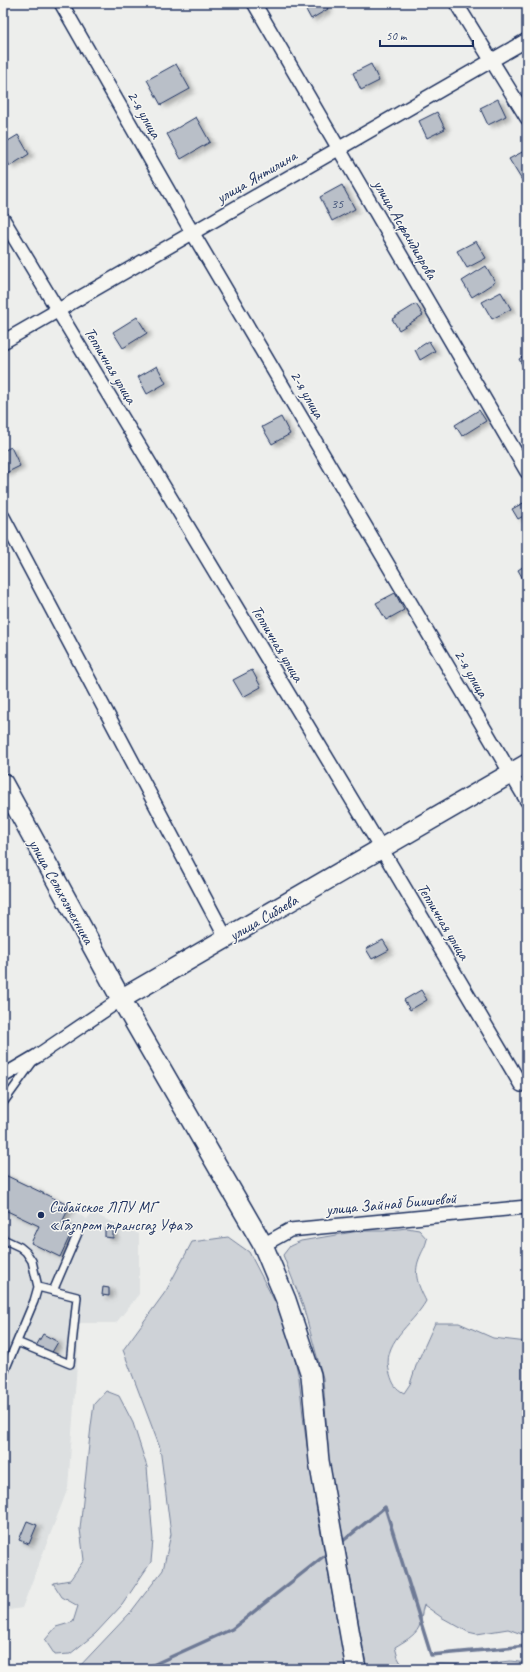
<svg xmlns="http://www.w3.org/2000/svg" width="530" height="1672" font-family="Caveat,sans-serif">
	<defs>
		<filter id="shadow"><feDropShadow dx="4.5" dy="2.5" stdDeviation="2" flood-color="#0004"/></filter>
	</defs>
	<rect width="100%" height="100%" fill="#edeeec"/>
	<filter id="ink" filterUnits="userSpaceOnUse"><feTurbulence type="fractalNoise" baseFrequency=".025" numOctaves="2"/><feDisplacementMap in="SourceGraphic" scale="8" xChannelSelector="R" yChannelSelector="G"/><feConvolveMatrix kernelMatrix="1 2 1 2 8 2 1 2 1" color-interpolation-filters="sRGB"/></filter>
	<g filter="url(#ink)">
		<path fill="#dde0e1" d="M3 1174 70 1206 69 1209 87 1219 92 1213 139 1234V1294L116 1323H80L68 1488 22 1608 3 1611Z"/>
		<path fill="#ced2d7" stroke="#74809a" d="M407 1228 419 1230 427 1239C425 1248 422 1251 419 1259 413 1275 419 1287 426 1301 412 1326 380 1342 390 1374 393 1384 395 1388 404 1393L410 1384 417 1363 435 1323H459L493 1338 527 1342V1636L508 1629 477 1634 468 1632 441 1617 424 1605C421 1612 422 1621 419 1627 415 1636 403 1642 395 1647L398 1658 404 1668 409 1669H367L329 1462 323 1378 303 1306 283 1255 290 1246 301 1241 359 1231H383Z
			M228 1237 249 1252 287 1325 299 1378 304 1425 317 1512 346 1669H77L130 1613 163 1570 171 1534 160 1448 123 1350 166 1291 192 1242Z
			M106 1391 119 1396 133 1423 147 1467 153 1540 151 1562 122 1605 95 1634 70 1654 55 1655 45 1640 56 1627 73 1622 78 1606 62 1597 53 1583 70 1580 84 1560 80 1529 91 1426 94 1404Z
			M510 1661 527 1663V1669H418L439 1664 474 1665Z"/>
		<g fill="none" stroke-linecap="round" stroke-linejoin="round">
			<path stroke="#6e7a96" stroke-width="3.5" d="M343 1541 385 1507 431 1655 527 1646
				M144 1669 232 1629 324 1556"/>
		</g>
		<path fill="#b9bfc8" stroke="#1b2f5e" filter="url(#shadow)" d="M313 3H324L328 9 311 19 305 8Z
			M176 64 190 89 161 105 147 80Z
			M371 64 379 81 361 90 353 73Z
			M498 99 506 116 488 125 480 108Z
			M437 112 445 129 427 138 419 121Z
			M196 117 210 142 181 159 167 134Z
			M18 135 29 154 10 166 3 155V144Z
			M526 150 527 152V180L523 182 509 159Z
			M342 185 355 209 332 221 320 197Z
			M476 241 486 258 467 268 457 251Z
			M486 266 495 282 472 297 462 281Z
			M501 292 511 309 492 319 482 302Z
			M416 304 423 315 399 330 392 319Z
			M137 317 147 333 123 348 113 332Z
			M429 341 435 351 420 360 415 350Z
			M527 354V374L519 359Z
			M157 366 166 383 147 394 138 377Z
			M479 410 486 421 462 436 455 425Z
			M281 417 290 434 272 444 262 427Z
			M11 447 20 466 4 474 3 451Z
			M527 501V514L518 519 512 509Z
			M527 564V577L523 579 518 570Z
			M395 593 404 610 386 620 376 603Z
			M252 670 261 687 243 697 233 680Z
			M383 940 389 950 372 959 366 949Z
			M421 990 427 1000 410 1010 404 1000Z
			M3 1174 70 1206 62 1222 74 1227 60 1257 31 1243 39 1226 3 1209Z
			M105 1229 113 1230V1238L105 1237Z
			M103 1287 109 1288V1296L102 1295Z
			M43 1334 58 1342 51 1354 36 1346Z
			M27 1521 37 1525 29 1544 19 1540Z"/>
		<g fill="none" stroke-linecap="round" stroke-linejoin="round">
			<g stroke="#1b2f5e" stroke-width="10">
				<path id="lane" d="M3 1103 32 1063
					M3 1239 20 1247 26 1252 32 1261 38 1287 34 1301 3 1375
					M53 1291 78 1233
					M17 1342 70 1364 77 1297 38 1287"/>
			</g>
			<g stroke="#1b2f5e" stroke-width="16">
				<path id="street" d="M61 3 185 220 527 801
					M254 3 527 472
					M456 3 527 118
					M3 219 381 848 521 1085
					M3 342 527 40
					M3 517 226 938
					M3 1076 37 1056 121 999
					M263 1245 290 1230 527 1207"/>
			</g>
			<g stroke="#1b2f5e" stroke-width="22">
				<path id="secondary" d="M3 783 121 999 263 1245 286 1300 311 1375 319 1461 356 1669
					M121 999 527 764"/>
			</g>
			<use href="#lane" stroke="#f6f6f2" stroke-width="7"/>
			<use href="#street" stroke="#f6f6f2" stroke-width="13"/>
			<use href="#secondary" stroke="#f6f6f2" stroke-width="19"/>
		</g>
	</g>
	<circle fill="#1b2f5e" stroke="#f6f6f2" stroke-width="1.5" cx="41" cy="1215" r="4"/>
	<g text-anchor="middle" stroke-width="3" stroke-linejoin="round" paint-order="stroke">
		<g font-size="14" fill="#425378">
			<text x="337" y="208">35</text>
		</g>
		<g font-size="16" fill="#1b2f5e" stroke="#f6f6f2">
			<text transform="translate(145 114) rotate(60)" y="6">2-я улица</text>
			<text transform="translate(256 176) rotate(-30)" y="6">улица Янтилина</text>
			<text transform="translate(406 229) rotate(60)" y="6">улица Асфандиярова</text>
			<text transform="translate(111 365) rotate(59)" y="6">Тепличная улица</text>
			<text transform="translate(308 394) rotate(60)" y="6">2-я улица</text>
			<text transform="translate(278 643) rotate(59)" y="6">Тепличная улица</text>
			<text transform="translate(472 673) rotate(60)" y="6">2-я улица</text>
			<text transform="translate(62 891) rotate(61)" y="6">улица Сельхозтехника</text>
			<text transform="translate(263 917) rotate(-30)" y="6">улица Сибаева</text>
			<text transform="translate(444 921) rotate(59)" y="6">Тепличная улица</text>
			<text transform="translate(391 1203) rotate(-5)" y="6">улица Зайнаб Биишевой</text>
		</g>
		<g font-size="16" fill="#1b2f5e" stroke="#f6f6f2" text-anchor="start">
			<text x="49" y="1212">Сибайское ЛПУ МГ<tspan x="49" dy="18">«Газпром трансгаз Уфа»</tspan></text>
		</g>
	</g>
	<rect width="530" height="1672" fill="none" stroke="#f6f6f2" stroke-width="16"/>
	<rect x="8" y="8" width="514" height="1656" fill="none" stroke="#1b2f5e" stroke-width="1.5" filter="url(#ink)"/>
	<path d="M380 40v6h93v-6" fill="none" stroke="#1b2f5e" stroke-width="2"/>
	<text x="386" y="40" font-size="12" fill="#1b2f5e" stroke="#f6f6f2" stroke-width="3" paint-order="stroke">50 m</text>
</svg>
